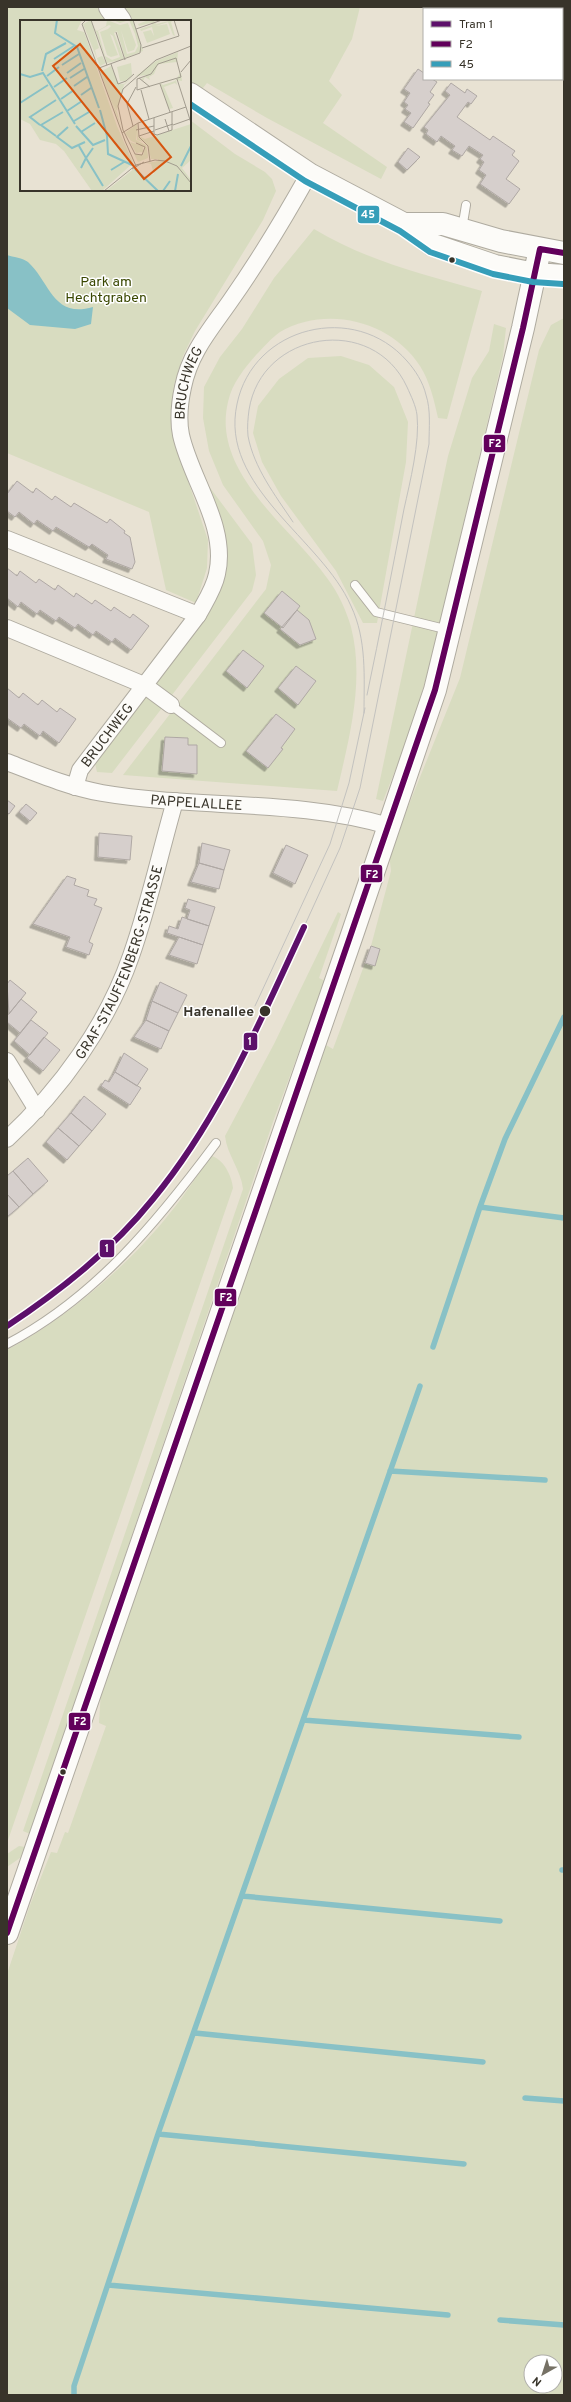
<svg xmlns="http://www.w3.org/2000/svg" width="571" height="2402" font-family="Overpass,sans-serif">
	<defs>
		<filter id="shadow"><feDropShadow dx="-3.5" dy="3.5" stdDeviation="0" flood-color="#0004"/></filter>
	</defs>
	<rect width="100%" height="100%" fill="#e8e2d3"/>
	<path fill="#d8dcc0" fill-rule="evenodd" d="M7 7H360L352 39 329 81 342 95 323 123 387 167 381 179 267 118 207 83 190 104V21H21V190H190V120L235 154 265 172 272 179 276 191 263 220 195 331 183 356 174 385 172 409 178 451 208 540 207 568 196 603 166 590 149 512 7 453Z
		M493 7H564V42L562 41V9H497Z
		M314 229C367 261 423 274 482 291L447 419 438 418C434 400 430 382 420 366 391 321 327 305 280 332 271 338 263 348 256 355 244 369 232 383 228 402 211 473 291 527 327 578 338 592 346 610 351 627 365 681 349 739 337 791L123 775 266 589 271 565 263 541 223 485 209 451 203 418 204 387 220 357 242 329 274 278Z
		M564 318V2395H7V1974L30 1905 51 1852 57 1853 65 1832 68 1833 106 1726 99 1723 101 1690 324 1044 333 1049 365 963 380 949 371 946 391 871 389 854 460 678 539 350 551 325ZM531 2362H555V2386H531Z
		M494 324 506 328 503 356 432 657 410 733 383 801 376 799 448 456 472 378 489 351Z
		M341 356 369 365 394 387 408 422 406 462 377 623H363L336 571 281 496 262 462 253 433 258 406 279 379 308 358Z
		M208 485 252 544 256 575 252 591 112 773 97 772 95 763 99 753 208 614C221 589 229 546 221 520 218 509 208 495 208 485Z
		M338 912 341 914 319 978 325 981 274 1119 30 1834 23 1831 243 1189C241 1170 227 1155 225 1136L274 1044Z
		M211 1156C223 1158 232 1176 233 1188L7 1843V1350C66 1319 129 1265 170 1213 185 1195 197 1175 211 1156Z
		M19 1846 25 1847 20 1858 7 1867V1854Z"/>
	<path fill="#88c1c6" d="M7 255C13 257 23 258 28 262 50 282 53 319 93 307L91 324 75 329 30 325 7 308Z"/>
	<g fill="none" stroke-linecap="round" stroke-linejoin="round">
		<path stroke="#88c1c6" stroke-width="5.5" d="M480 1207 564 1218
			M433 1347 480 1207 505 1139 564 1017
			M390 1471 545 1480
			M303 1720 519 1737
			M562 1870H564
			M242 1896 500 1921
			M195 2033 483 2062
			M525 2098 564 2101
			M158 2134 464 2164
			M108 2285 448 2315
			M500 2320 564 2325
			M74 2395V2386L158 2134 420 1386"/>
	</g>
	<path fill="#d6cfcc" stroke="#afa8a4" filter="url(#shadow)" d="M418 69 424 73V79H432L437 82 430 92 434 95 428 103 430 104 413 128 404 122 411 113 405 109 408 105 404 102 410 93 404 89Z
		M451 83 465 93 467 89 477 96 471 104 468 102 457 117 490 140 493 136 515 151 512 155 519 161 506 179 520 189 509 204 480 184 486 175 479 170 484 162 480 159 483 155 469 146 462 156 452 150 455 146 441 136 437 142 426 134 428 130 424 127 450 95 445 91Z
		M408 148 420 157 407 170 398 162Z
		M17 481 33 493 36 488 52 500 55 496 71 507 74 503 107 523 110 519 125 531 124 533 130 537 135 562 132 569 106 559 108 555 92 544 89 547 56 527 53 531 37 520 34 524 19 512 15 517 7 511V494Z
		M7 568 17 576 20 571 36 583 39 579 55 590 58 585 74 597 76 593 92 604 95 600 111 611 114 607 130 618 133 614 149 626 131 650 115 638 112 642 96 631 93 635 78 624 75 628 59 617 56 621 40 610 37 614 21 602 18 607 7 598Z
		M282 591 300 606 283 628 264 613Z
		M297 610 309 620 316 639 300 645 280 629Z
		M243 650 264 666 247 688 226 671Z
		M296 666 316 681 298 705 278 688Z
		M7 688 19 698 23 693 38 705 42 700 57 712 60 708 76 719 59 743 43 731 40 736 24 724 21 728 7 718Z
		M276 714 295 729 281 748 283 749 268 768 246 751Z
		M165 737 188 738V745H197V774L162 771Z
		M7 800 15 806 9 814 7 812Z
		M26 804 37 813 30 821 19 812Z
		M99 833 132 836 130 860 98 857Z
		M202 843 230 850 224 870 199 863Z
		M286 845 308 855 295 884 273 873Z
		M199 863 224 870 219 889 191 882Z
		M67 876 76 879 74 885 89 890 87 896 97 899 94 905 102 908 89 942 93 944 89 955 66 947 70 937 33 924Z
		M188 899 215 907 209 926 187 919 190 910 185 908Z
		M182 917 209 926 203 945 167 933 169 926 178 929Z
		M179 937 203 945 197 964 169 955Z
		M371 946 380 949 375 966 365 963Z
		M10 980 26 993 9 1014 7 984Z
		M160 982 187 995 178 1013 152 1001Z
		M21 999 37 1012 20 1033 7 1022V1016Z
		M152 1001 178 1013 169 1031 146 1020Z
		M31 1020 48 1033 30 1055 14 1041Z
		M146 1020 169 1031 161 1049 134 1037Z
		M44 1037 60 1050 43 1071 27 1058Z
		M124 1053 148 1069 137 1086 115 1072Z
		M115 1072 141 1088 130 1105 101 1086 105 1080 109 1082Z
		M84 1096 106 1114 92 1131 71 1113Z
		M71 1113 92 1131 79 1146 58 1128Z
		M58 1128 79 1146 67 1160 46 1142Z
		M28 1158 48 1181 33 1194 13 1171Z
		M13 1171 33 1194 19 1207 7 1194V1176Z
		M7 1194 19 1207 7 1217Z"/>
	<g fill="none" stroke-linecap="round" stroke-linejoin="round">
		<g stroke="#afaba0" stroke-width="10">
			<path id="lane" d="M462 229 466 205
				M355 585 376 612 449 630
				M171 705 221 743
				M7 1344C95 1298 158 1221 216 1143"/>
		</g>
		<g stroke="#afaba0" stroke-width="18">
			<g id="street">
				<path d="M7 539 198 615"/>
				<path d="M7 628 144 685 171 705"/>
				<path id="s1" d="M7 762C38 774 69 787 102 793 196 809 299 799 389 826"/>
				<path id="s2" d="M75 787 80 770 198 615C205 602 214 589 217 574 228 526 191 480 181 435 178 420 180 401 183 387 190 352 211 329 231 300 259 260 285 217 309 174"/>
				<path d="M7 1061 37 1110"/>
				<path id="s3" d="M7 1139C61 1089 107 1025 131 956 149 905 160 853 175 801"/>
			</g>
		</g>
		<g stroke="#afaba0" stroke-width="24">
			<path id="secondary" d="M110 7 120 21
				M190 94 309 174 404 224 433 245 495 266 535 274 564 276
				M404 224H443L501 241 564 253
				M7 1933 353 932 435 690 523 328 540 249"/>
		</g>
		<use href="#lane" stroke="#fcfbf8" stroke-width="8"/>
		<use href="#street" stroke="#fcfbf8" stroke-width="16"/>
		<use href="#secondary" stroke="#fcfbf8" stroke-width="22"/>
		<path stroke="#c3c2bf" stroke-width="1" d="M293 522C275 495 254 468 248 436 247 427 248 418 249 410 261 331 373 313 407 387 411 396 416 406 417 415 420 442 410 482 404 509 392 571 380 633 367 695
			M304 927 340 848 360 788 429 444C429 428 431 410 426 395 423 382 415 370 407 361 355 301 253 326 237 404 219 487 322 539 351 606 367 640 364 677 364 713
			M255 1006 330 844 349 783 365 708"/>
		<g stroke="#fff" stroke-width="9">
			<path id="bus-1" d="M7 1933 435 690 523 328 540 249 564 253"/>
		</g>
		<g stroke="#fff" stroke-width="9">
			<path id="bus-2" d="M190 104 305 181 400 231 430 252 493 274 533 282 563 284"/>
		</g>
		<use href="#bus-1" stroke="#62005b" stroke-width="6"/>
		<use href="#bus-2" stroke="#369eb9" stroke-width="6"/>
		<g stroke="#fff" stroke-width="9">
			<path id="tram-1" d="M7 1326C61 1290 112 1250 153 1199 220 1118 260 1021 304 927"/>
		</g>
		<use href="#tram-1" stroke="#5d106a" stroke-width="6"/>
	</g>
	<g fill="#38342a" stroke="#fff" stroke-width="1.5">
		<circle cx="452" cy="260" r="3.5"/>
		<circle cx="265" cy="1011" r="6"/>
		<circle cx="63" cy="1772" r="3.5"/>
	</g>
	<g text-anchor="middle" stroke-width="3" stroke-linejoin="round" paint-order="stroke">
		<g font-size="14" fill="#394700" stroke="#fff">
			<text x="106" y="286">Park am<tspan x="106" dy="16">Hechtgraben</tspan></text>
		</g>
		<g font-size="14" fill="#38342a" stroke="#fff">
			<text dy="5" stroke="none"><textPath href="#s2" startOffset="457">BRUCHWEG</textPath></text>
			<text dy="5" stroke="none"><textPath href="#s2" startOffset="62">BRUCHWEG</textPath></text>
			<text dy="5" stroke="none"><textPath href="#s1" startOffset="195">PAPPELALLEE</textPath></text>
			<text dy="5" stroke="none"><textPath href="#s3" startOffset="213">GRAF-STAUFFENBERG-STRASSE</textPath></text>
		</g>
		<g font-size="14" font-weight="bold" fill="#38342a" stroke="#fff" text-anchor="end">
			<text x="254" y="1016">Hafenallee</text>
		</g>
	</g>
	<g transform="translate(20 20)">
		<rect width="171" height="171" fill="#e8e2d3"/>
		<path d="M0 0H62L57 10 64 12 97 106 113 143 82 171H72L44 131 36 124 20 120 10 104 0 99ZM71 0 79 28 75 30 77 38 82 36 86 43 80 46 63 4ZM87 0 100 5 108 3 116 25 114 30 108 32 101 10 107 34 115 32 118 26 115 14 109 0 100 3 93 0H113L123 31 105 38 97 11 94 13 104 39 87 43 75 9 77 11 86 6ZM89 5 91 6 88 9 80 12 87 35 91 37 98 35 90 14 93 16 100 37 92 40 85 36 78 11ZM129 0H138L134 1 136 4 153 0 151 2 155 16 153 15 148 2 136 6 147 4 150 14 127 23 123 12 131 10 134 16 132 7 121 11 120 9 132 5 131 3 119 6 118 4ZM158 32 157 42 138 44 134 54 129 57 130 60 125 57 123 61 130 66 121 59 128 55 116 56 136 41ZM111 43 112 55 106 61H100L97 47ZM91 46 99 64H104L114 55 104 65 97 91 90 79 97 92 101 107 80 52ZM161 52 162 61 156 60 157 65 155 63 144 67 153 88 149 89 140 63 143 65 155 61ZM117 104 118 117 123 122 117 120 116 112V120L126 125 128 135V138L118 142 114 134 123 135 125 127 111 121 105 113ZM171 104V140L162 148 171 160V171H86L115 148 123 157 134 154 131 144 127 143 138 141V139H131L128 126 119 116 125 119ZM110 122 123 126V132L116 133Z" fill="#d8dcc0" fill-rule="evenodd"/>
		<path fill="none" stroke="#88c1c6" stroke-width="2" d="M37 0 35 13 57 27 79 88M34 39 54 26M42 45 59 34M22 51 26 34 46 23M47 53 61 43M0 54 10 57 23 53 55 104M27 56 39 47M50 58 64 49M54 66 67 57M34 67 47 58M61 75 71 68M41 79 54 70M0 83 28 65M80 90 87 116 88 134 112 145M47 91 62 81M54 101 69 92M20 105 10 97 36 80M56 106 73 125 85 120M48 107 37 117 52 128 65 122M61 112 75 103M36 116 21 105 43 92M59 126 66 138 61 148M73 128 66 138 83 166M161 146 171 126M115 149 138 171M91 150 104 142M143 171 150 161M155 171 158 154"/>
		<path fill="none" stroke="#a29c8f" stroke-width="1" d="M66 0 62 4 105 121 116 146M71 0 87 45M116 9 142 0M96 12 105 40M122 28 159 16 154 0M156 38 161 57 117 70V59L131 54 138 44ZM91 44 98 64 106 61 114 54M79 48 120 33 121 25 113 0M161 52 171 40M119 58 130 67M140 64 150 92M121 70 129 99M166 87 171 103M134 98V114L137 115 152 110V92M145 99 149 111M118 103 119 117 128 126 130 141M153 105 170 99M113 106 107 84 116 67M116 110 134 106M135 110 153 104M102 113 118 103 166 87 157 59M119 116 134 111M116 123 125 127 122 135 115 134 103 110 98 86 103 69 136 40 171 26M112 149 124 142M84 171 116 145 135 140 145 141 157 146 171 163"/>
		<path fill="#d6550f" fill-opacity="0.15" stroke="#d6550f" stroke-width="2" d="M60 24 151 137 124 159 33 46Z"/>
		<rect width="171" height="171" fill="none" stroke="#38342a" stroke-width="2"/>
	</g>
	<g stroke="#fff" stroke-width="1.5">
		<rect x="357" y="205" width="23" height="19" rx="4" fill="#369eb9"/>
		<rect x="483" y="434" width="23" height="19" rx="4" fill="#62005b"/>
		<rect x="360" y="864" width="23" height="19" rx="4" fill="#62005b"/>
		<rect x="243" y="1032" width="15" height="19" rx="4" fill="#5d106a"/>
		<rect x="99" y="1239" width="16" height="19" rx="4" fill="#5d106a"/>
		<rect x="214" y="1288" width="23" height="19" rx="4" fill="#62005b"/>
		<rect x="68" y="1712" width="23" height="19" rx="4" fill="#62005b"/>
	</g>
	<g font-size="11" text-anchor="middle" font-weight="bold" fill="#fff">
		<text x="368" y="218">45</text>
		<text x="495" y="447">F2</text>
		<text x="372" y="878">F2</text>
		<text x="250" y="1045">1</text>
		<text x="107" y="1252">1</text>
		<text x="226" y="1301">F2</text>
		<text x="80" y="1725">F2</text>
	</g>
	<rect width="571" height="2402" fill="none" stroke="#38342a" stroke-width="16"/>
	<rect x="423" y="8" width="140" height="72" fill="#ffffff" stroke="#afaeaa"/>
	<rect x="431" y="21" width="20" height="6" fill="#5d106a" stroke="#afaeaa"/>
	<text x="459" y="28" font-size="12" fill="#38342a">Tram 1</text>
	<rect x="431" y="41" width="20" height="6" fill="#62005b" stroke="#afaeaa"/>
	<text x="459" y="48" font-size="12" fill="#38342a">F2</text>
	<rect x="431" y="61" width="20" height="6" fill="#369eb9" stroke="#afaeaa"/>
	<text x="459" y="68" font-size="12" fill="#38342a">45</text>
	<g transform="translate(543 2374) rotate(219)"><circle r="19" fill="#ffffff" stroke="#afaeaa"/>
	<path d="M0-3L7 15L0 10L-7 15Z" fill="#767165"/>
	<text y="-6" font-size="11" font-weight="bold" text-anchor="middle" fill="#38342a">N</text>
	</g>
</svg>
